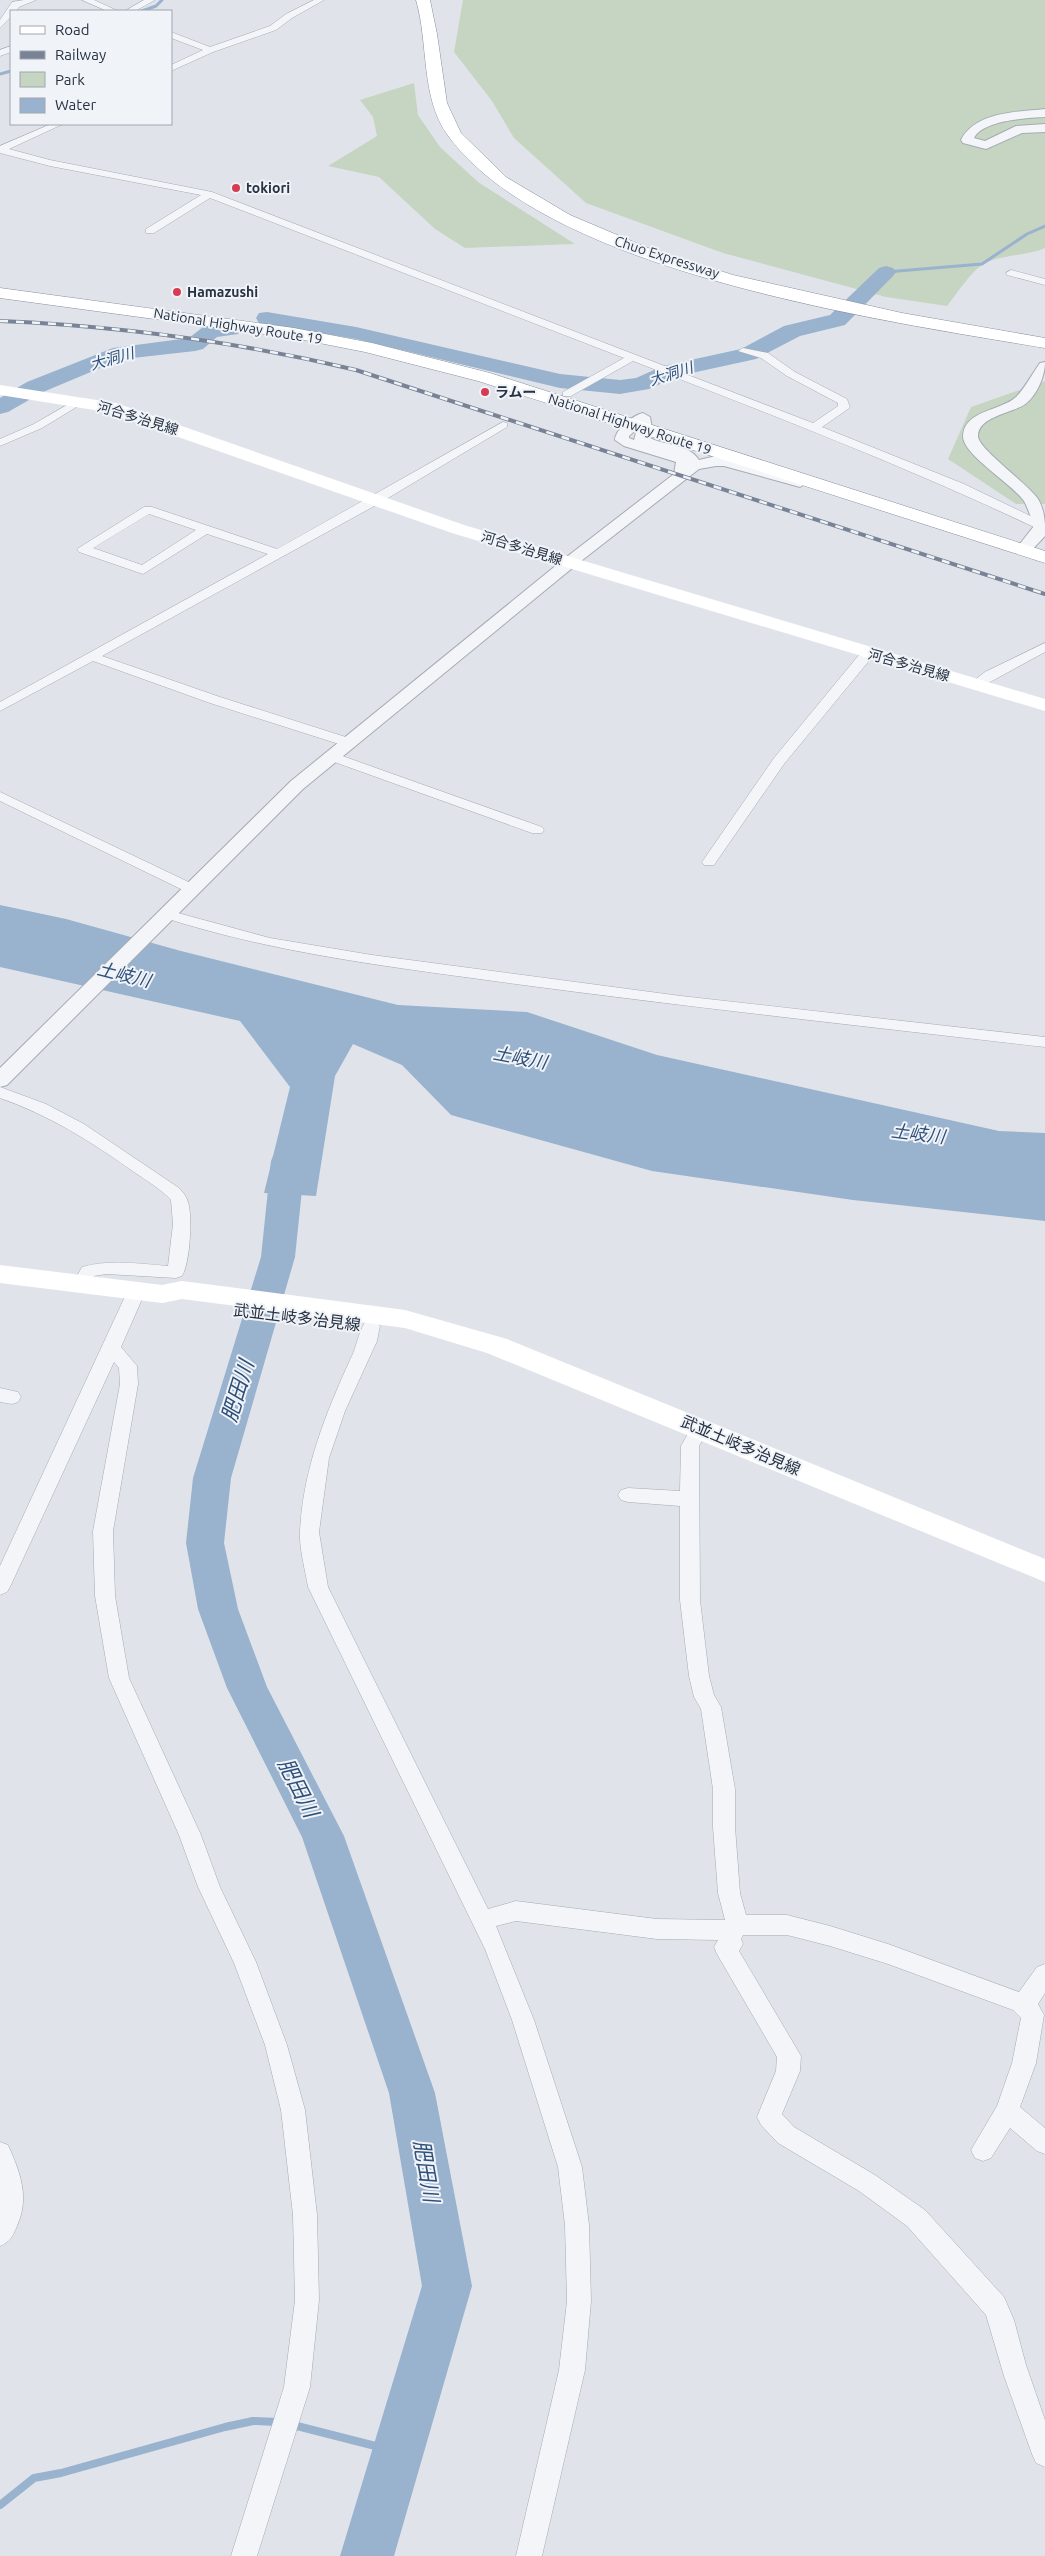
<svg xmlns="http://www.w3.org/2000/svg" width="1045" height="2556" font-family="Ubuntu,'Noto Sans JP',sans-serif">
	<rect width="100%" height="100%" fill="#e0e4ea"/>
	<path fill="#c6d5c1" d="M463 0H1045V248C1028 256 996 255 982 265 970 273 956 295 947 306L886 297 723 253 586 203 514 138 492 101 454 52Z
		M414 83 418 115 440 147 478 182 575 244 465 248 435 229 379 177 328 166 377 136 373 117 360 100Z
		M1045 381V504H1016L948 459 971 407Z"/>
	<path fill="#99b2cd" d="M0 905 66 919 181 951 398 1005 527 1012 657 1055 999 1131 1045 1133V1221L853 1200 652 1171 451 1115 402 1065 353 1044 335 1076 316 1196 264 1193 290 1087 240 1021 0 967Z"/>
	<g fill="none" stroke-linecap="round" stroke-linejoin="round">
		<path stroke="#99b2cd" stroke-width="3" d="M142 11 156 6 162 0
			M0 74 11 71
			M886 272 982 264 1027 234 1045 226"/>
		<path stroke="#99b2cd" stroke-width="8" d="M293 2425 399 2452
			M0 2505 34 2478 61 2473 225 2427 253 2421 278 2422"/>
		<path fill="#99b2cd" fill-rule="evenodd" d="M886 266 893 268 896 272 893 276 845 325 800 336 756 359 678 376 649 389 620 394 560 388 356 339 267 324 259 323 256 318 259 313 267 312 356 327 560 374 620 380 636 378 663 366 741 349 784 326 830 315 879 268Z
			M230 323 238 324 241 329 238 334 217 337 203 349 195 351 124 359 105 366 43 392 8 412 0 414V398L27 382 113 348 189 338 203 327Z
			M292 1137 304 1140 309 1148 305 1161 295 1257 231 1478 224 1543 238 1609 267 1687 344 1836 435 2093 472 2286 394 2556H340L422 2286 389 2093 302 1837 227 1688 198 1609 186 1543 193 1478 261 1257 271 1161 280 1140Z"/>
		<g stroke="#a5abb5" stroke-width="1">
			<path id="minor" d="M24 0H36L19 7 16 11H11V17L0 28V20L12 2Z
				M82 0H94L118 11H107Z
				M144 0H155L135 11H125Z
				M314 0H324L292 18 276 30 213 52 171 71V65L203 50 171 38V32L210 47 270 26 286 14Z
				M11 46V52L0 56V50Z
				M51 124H63L9 149 50 160 212 192 813 423 838 406V403L787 376 761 358 738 351 743 348 768 353 795 372 847 399 850 407 848 409 822 427 964 484 1045 523V529H1038C906 466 770 414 633 361L571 396H563V392L624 358 210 198 154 233H146V229L201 195 50 166 0 153V146Z
				M1011 270 1045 279V285L1007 275 1006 273Z
				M79 398 85 401 83 403 42 428 0 446V439L34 424Z
				M503 422 507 423V427L378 504 102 656 220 697 352 739 354 742 352 745H342L210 703 93 661 0 711V702L268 554 207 534 143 574 79 552 77 549 144 507H152L277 549ZM149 514 196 530 142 565 93 548Z
				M1045 643V652L981 687H971L969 684 985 672Z
				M868 649 875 653 873 656 784 764 714 865H704L702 862 774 758 863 650Z
				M331 752 542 827 544 830 542 833H532L326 759 324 756Z
				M0 792 197 886 199 889 197 892H187L0 801Z
				M167 910 270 938 372 955 681 996 1045 1037V1047C871 1027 697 1008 523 985 401 968 279 955 162 917L160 914 162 911Z
				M0 1087 46 1104 84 1124 179 1188C184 1193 188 1199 189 1206 192 1221 190 1263 182 1276L176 1278 106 1274 94 1276 88 1287H76L73 1283 82 1267C110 1259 140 1264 168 1266L173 1224 171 1200C161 1189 147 1181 134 1172 92 1142 49 1115 0 1098Z
				M137 1284 143 1286 146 1290 121 1347 137 1366 138 1384 113 1531 115 1596 129 1678 201 1835 220 1887 256 1962 287 2045 305 2110 317 2215 319 2300 310 2387 257 2556H231L284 2387 295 2300 293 2215 281 2110 265 2045 234 1963 198 1887 179 1835 109 1678 95 1596 93 1531 120 1384 119 1368 114 1362 10 1587 7 1592 0 1595V1566L128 1290 131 1286Z
				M371 1320 377 1322 380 1326 377 1341 345 1411 329 1458 319 1532 328 1587 488 1909 516 1901 657 1919 725 1920 718 1893 713 1827V1789L701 1709 694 1697 689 1676 680 1600V1506L628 1502 621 1500 618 1495 621 1490 628 1488 680 1491 681 1446 694 1423 701 1421 708 1423 710 1428 699 1446 700 1600 709 1676 714 1695 721 1707 735 1789V1827L740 1893 746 1915H787L830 1926 888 1944 1019 1992 1037 1967 1045 1964V1993L1038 2004 1044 2015 1036 2063 1020 2107 1045 2128V2154L1037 2151 1010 2128 991 2158 983 2161 975 2158 971 2150 997 2106 1012 2063 1021 2018 1013 2010 888 1964 830 1946 787 1935H743L741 1939 743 1944 739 1951 801 2056 800 2071 782 2114 794 2127 875 2175 925 2210 1004 2297 1014 2320 1026 2365 1045 2420V2467L1036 2463 1032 2454 1004 2376 986 2315 907 2226 859 2191 778 2143 761 2125 757 2117 776 2071 777 2057 717 1954 714 1947 718 1940 657 1939 516 1921 496 1926 534 2020 582 2167 589 2225 591 2301 585 2370 542 2556H516L559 2370 567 2301 565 2225 558 2167 512 2020 485 1949 308 1587C305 1569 299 1548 300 1531 303 1470 325 1415 350 1360 356 1349 359 1331 365 1322Z
				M0 1388 18 1392 21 1397 18 1402 12 1404 0 1402Z
				M0 2142 8 2145C20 2172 30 2197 17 2226 13 2236 10 2242 0 2246Z"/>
		</g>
		<g stroke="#a5abb5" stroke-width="2">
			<path id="tertiary" d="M1045 109V117C1027 118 983 120 974 138L985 141 1016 126 1045 124V132L1022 133 986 149 963 143 961 140C975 112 1017 112 1045 109Z
				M1045 362C1045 376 1037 396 1024 405 1011 413 978 417 978 436 977 448 1028 484 1038 499 1045 511 1045 522 1045 536L1029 553 1023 555 1015 550 1034 526C1031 518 1028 508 1024 501 1012 484 962 454 963 436 964 410 1001 411 1016 397 1025 388 1032 374 1040 363Z
				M643 413 650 417 652 429 648 437C664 446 688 443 699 460L716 456 725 457 805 479 808 482 800 487 724 466H716L699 469 576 565 303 789 7 1085 0 1087V1068L291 781 564 559 674 474 676 462 624 446 615 440C615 430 633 415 643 413ZM637 429 634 440 629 438V436Z"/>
		</g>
		<g stroke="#8691a2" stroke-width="1">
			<path id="trunk" d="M0 288 294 328 372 343 490 373 1045 551V563L478 381 365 352 294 338 0 298Z"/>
		</g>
		<g stroke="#8691a2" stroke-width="1">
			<path id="motorway" d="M416 0H430L437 34 447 103 461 133 506 177 570 215 648 248 733 275 902 313 1045 338V348C884 321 550 273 449 137 420 99 429 44 416 0Z"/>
		</g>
		<use href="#minor" fill="#f3f5f8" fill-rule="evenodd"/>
		<use href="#tertiary" fill="#f3f5f8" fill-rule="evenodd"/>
		<path fill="#fff" fill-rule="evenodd" d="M0 385 116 403 464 525 1045 699V711L452 533 107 412 0 395Z
			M0 1265 162 1285 182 1281 405 1310 507 1339 1045 1559V1582L487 1353 405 1328 182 1299 162 1303 0 1283Z"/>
		<use href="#trunk" fill="#fff" fill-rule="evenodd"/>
		<use href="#motorway" fill="#fff" fill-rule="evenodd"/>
		<g stroke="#788395" stroke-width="4">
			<path id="rail" d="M0 321C121 326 238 342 356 370L1045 594"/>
		</g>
		<use href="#rail" stroke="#f0f3f7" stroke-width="2.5" stroke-dasharray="8" stroke-linecap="butt"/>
	</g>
	<g fill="#d83c54" stroke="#f0f3f7" stroke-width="2">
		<circle cx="236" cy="188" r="5"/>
		<circle cx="177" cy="292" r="5"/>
		<circle cx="485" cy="392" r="5"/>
	</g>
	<g text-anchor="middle" stroke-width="4" stroke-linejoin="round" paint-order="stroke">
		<g font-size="14" font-weight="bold" fill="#273243" stroke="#f0f3f7" text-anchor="start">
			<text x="246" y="193">tokiori</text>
			<text x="187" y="297">Hamazushi</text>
			<text x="495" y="397">ラムー</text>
		</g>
		<g font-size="14" fill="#273243" stroke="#f0f3f7">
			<text transform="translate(667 257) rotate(18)" y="5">Chuo Expressway</text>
			<text transform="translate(238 326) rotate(9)" y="5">National Highway Route 19</text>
			<text transform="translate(138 418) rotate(17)" y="5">河合多治見線</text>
			<text transform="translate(630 424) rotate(18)" y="5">National Highway Route 19</text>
			<text transform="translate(522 548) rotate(17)" y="5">河合多治見線</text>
			<text transform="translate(909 665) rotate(16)" y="5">河合多治見線</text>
		</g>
		<g font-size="15" font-style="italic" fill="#2e507a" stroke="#f0f3f7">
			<text transform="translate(112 359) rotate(-16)" y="5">大洞川</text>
			<text transform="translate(671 374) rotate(-18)" y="5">大洞川</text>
		</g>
		<g font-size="16" fill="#273243" stroke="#f0f3f7">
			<text transform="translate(297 1317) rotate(7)" y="6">武並土岐多治見線</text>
			<text transform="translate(741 1445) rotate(23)" y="6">武並土岐多治見線</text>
		</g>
		<g font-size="18" font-style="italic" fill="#2e507a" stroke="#f0f3f7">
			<text transform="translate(124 975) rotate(14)" y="6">土岐川</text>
			<text transform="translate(520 1058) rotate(11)" y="6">土岐川</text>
			<text transform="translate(918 1134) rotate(7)" y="6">土岐川</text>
		</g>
		<g font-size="21" font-style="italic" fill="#2e507a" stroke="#f0f3f7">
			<text transform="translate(238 1391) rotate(-73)" y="7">肥田川</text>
			<text transform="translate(298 1788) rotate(63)" y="7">肥田川</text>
			<text transform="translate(426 2171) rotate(80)" y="7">肥田川</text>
		</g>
	</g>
	<rect x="10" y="10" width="162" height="115" fill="#f0f3f7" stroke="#a0a6af"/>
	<rect x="20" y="26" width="25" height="8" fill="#ffffff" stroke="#a0a6af"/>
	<text x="55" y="35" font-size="15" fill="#273243">Road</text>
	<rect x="20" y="51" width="25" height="8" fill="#788395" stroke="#a0a6af"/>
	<text x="55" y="60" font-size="15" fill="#273243">Railway</text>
	<rect x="20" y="72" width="25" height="15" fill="#c6d5c1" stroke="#a0a6af"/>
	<text x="55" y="85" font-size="15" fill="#273243">Park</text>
	<rect x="20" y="98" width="25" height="15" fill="#99b2cd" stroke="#a0a6af"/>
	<text x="55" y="110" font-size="15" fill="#273243">Water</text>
</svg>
